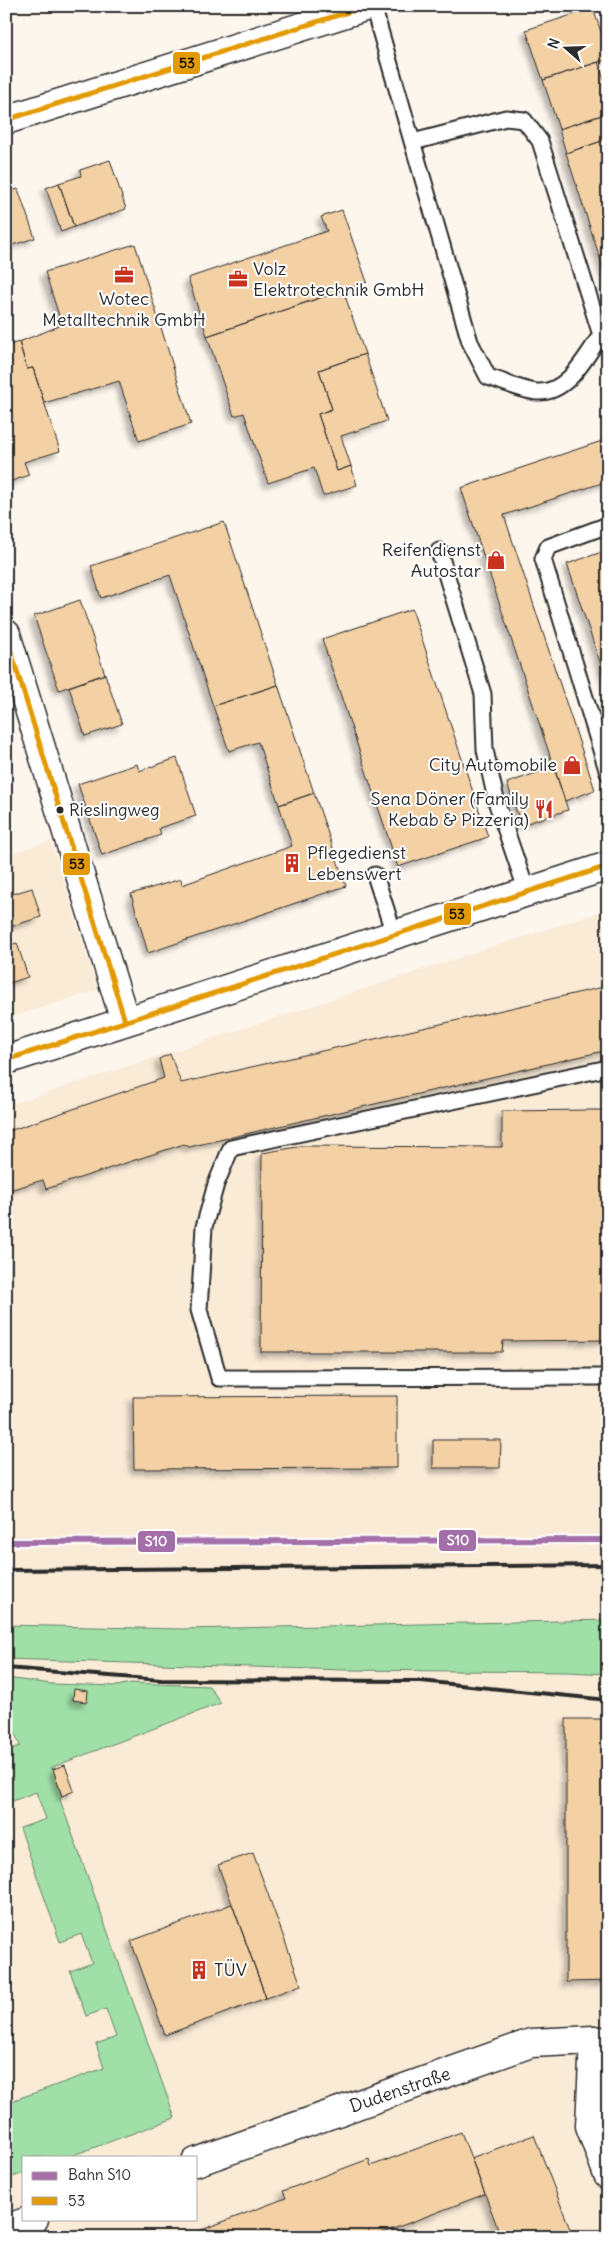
<svg xmlns="http://www.w3.org/2000/svg" width="614" height="2243" font-family="Delius,sans-serif">
	<defs>
		<filter id="shadow"><feDropShadow dx="-4.5" dy="4.5" stdDeviation="2.5" flood-color="#0004"/></filter>
	</defs>
	<rect width="100%" height="100%" fill="#fdf6ed"/>
	<filter id="ink" filterUnits="userSpaceOnUse"><feTurbulence type="fractalNoise" baseFrequency=".02" numOctaves="2"/><feDisplacementMap in="SourceGraphic" scale="10" xChannelSelector="R" yChannelSelector="G"/><feConvolveMatrix kernelMatrix="1 2 1 2 8 2 1 2 1" color-interpolation-filters="sRGB"/></filter>
	<g filter="url(#ink)">
		<path fill="#faebd7" fill-rule="evenodd" d="M51 841 98 990 6 1019V855Z
			M608 909V1620L183 1629 6 1625V1355L11 1354V1231L6 1230V1106Z
			M6 1659 344 1670 567 1672 608 1674V2237H6V1700L54 1703 119 1686 52 1684 6 1678ZM24 2157H196V2219H24Z"/>
		<path fill="#a0dfa7" stroke="#668569" d="M608 1620V1674L567 1672 344 1670 6 1659V1625L183 1629Z
			M6 1678 52 1684 117 1686 131 1683 209 1686 221 1703 50 1768 53 1769 62 1796 60 1800 175 2118 68 2157H24V2173L6 2179V2103L104 2068 96 2044 116 2037 106 2009 86 2016 70 1971 92 1963 81 1934 60 1942 20 1828 46 1819 36 1792 10 1802 6 1790V1751L20 1746 10 1719 6 1720Z"/>
		<path fill="#f4d1a5" stroke="#2b2b2b" filter="url(#shadow)" d="M593 8 608 53V59L543 80 526 30Z
			M598 62 608 91V113L559 129 543 80Z
			M608 113V139L566 153 559 129Z
			M608 139V283L566 153Z
			M110 160 126 209 74 227 59 183 81 176 80 170Z
			M59 183 74 227 61 232 46 188Z
			M18 189 35 238 6 247V193Z
			M342 210 367 282 207 336 188 278 327 231 321 217Z
			M135 244 191 424 139 441 119 381 44 403 33 368 27 369 19 342 62 325 45 272Z
			M343 290 365 354 319 370 332 409 318 414 337 471 351 466 357 485 323 496 314 468 268 483 244 413 234 416 207 336Z
			M19 342 27 369 33 368 60 451 24 462 29 475 9 482 6 473V346Z
			M365 354 387 421 341 436 351 466 337 471 318 414 332 409 319 370Z
			M608 439V481L504 515 595 790 565 801 461 488Z
			M224 522 278 685 213 706 170 575 101 598 91 566Z
			M608 550V686L567 564Z
			M80 600 105 674 59 690 34 616Z
			M412 609 488 837 398 867 322 639Z
			M105 674 122 724 85 736 69 687Z
			M278 685 314 793 279 805 258 742 229 751 213 706Z
			M177 758 196 816 159 828 161 835 102 855 78 784 137 764 139 771Z
			M554 767 568 810 521 825 507 783Z
			M314 793 346 886 148 953 131 894 181 879 182 885 292 846 279 805Z
			M32 888 41 917 6 928V896Z
			M17 943 28 977 6 984V946Z
			M608 986V1050L189 1147 184 1144 46 1189 43 1180 6 1191V1132L164 1078 159 1059 170 1054 181 1083Z
			M592 1110H608V1340L503 1341 502 1352H261L262 1153 303 1146 502 1147V1111Z
			M6 1256H10V1354H6Z
			M397 1396V1468L134 1469 133 1397Z
			M433 1440H501L500 1468H433Z
			M74 1689 88 1691 87 1702 73 1700Z
			M566 1719H608V1981L566 1982Z
			M65 1765 74 1791 62 1796 53 1769Z
			M253 1853 301 1985 266 1998 218 1865Z
			M232 1904 266 1998 165 2035 131 1941Z
			M461 2132 485 2194 372 2237H183L286 2198 283 2191 369 2159 371 2166Z
			M534 2135 573 2237H501L485 2194 471 2158Z"/>
		<g fill="none" stroke-linecap="round" stroke-linejoin="round">
			<g stroke="#2b2b2b" stroke-width="19">
				<path id="service" d="M373 6 470 342 488 377C502 381 523 391 537 392 568 394 586 356 601 335L540 141 524 120 506 118 413 142
					M608 525 548 547 543 559 608 773
					M439 551 483 694 485 750 497 804 527 892
					M375 875 394 934
					M608 1068 231 1148 216 1184 204 1227 199 1310 219 1378 608 1377"/>
			</g>
			<g stroke="#2b2b2b" stroke-width="31">
				<path id="minor" d="M6 120 368 6
					M6 634 125 1021
					M594 2040 590 2126 608 2175"/>
			</g>
			<g stroke="#2b2b2b" stroke-width="31">
				<path id="tertiary" d="M196 2162 531 2043 594 2040 608 2042
					M6 2229 34 2219"/>
			</g>
			<g stroke="#2b2b2b" stroke-width="31">
				<path id="secondary" d="M6 1060 608 866"/>
			</g>
			<use href="#service" stroke="#fff" stroke-width="15"/>
			<use href="#minor" stroke="#fff" stroke-width="28"/>
			<use href="#tertiary" stroke="#fff" stroke-width="28"/>
			<use href="#secondary" stroke="#fff" stroke-width="28"/>
			<path stroke="#2b2b2b" stroke-width="4" d="M6 1570 608 1565
				M6 1668 161 1680 421 1681 608 1700"/>
			<g stroke="#fff" stroke-width="9">
				<path id="bus-1" d="M6 120 367 6
					M6 635 125 1021
					M6 1060 608 866"/>
			</g>
			<use href="#bus-1" stroke="#e39a04" stroke-width="5"/>
			<g stroke="#fff" stroke-width="10">
				<path id="rail-1" d="M6 1542 608 1540"/>
			</g>
			<use href="#rail-1" stroke="#a46fa9" stroke-width="6"/>
		</g>
	</g>
	<defs>
		<g id="office-bare" transform="scale(1.5)"><path d="M-6-3h4V-5.5h4V-3h4V5H-6ZM-1-4.5V-3h2v-1.5ZM-6 0V1H6V0Z" fill="#c8321e" stroke="#fff" stroke-width="2.5" paint-order="stroke"/></g>
		<g id="shop-bare" transform="scale(1.5)"><path d="M-5-2.5h2.3a2.7 3.5 0 0 1 5.4 0H5L5.5 6h-11ZM-1.5-2.5h3a1.5 2.3 0 0 0-3 0Z" fill="#c8321e" stroke="#fff" stroke-width="2.5" paint-order="stroke"/></g>
		<g id="restaurant-bare" transform="scale(1.5)"><path d="M-5-6h1v4h1v-4h1v4h1v-4h1v5L-1.5 .5V6h-2V.5L-5-1ZM5-6V6H3V1.5H1.5Q1.5-4 5-6Z" fill="#c8321e" stroke="#fff" stroke-width="2.5" paint-order="stroke"/></g>
		<g id="building-bare" transform="scale(1.5)"><path d="M-4-6H4V6H1V3H-1V6H-4ZM-2.5-4.3h1.7v1.8h-1.7ZM.8-4.3h1.7v1.8H.8ZM-2.5-1h1.7V.8h-1.7ZM.8-1h1.7V.8H.8Z" fill="#c8321e" stroke="#fff" stroke-width="2.5" paint-order="stroke"/></g>
	</defs>
	<g fill-rule="evenodd">
		<use href="#office-bare" x="124" y="275"/>
		<use href="#office-bare" x="238" y="279"/>
		<use href="#shop-bare" x="496" y="560"/>
		<use href="#shop-bare" x="572" y="765"/>
		<use href="#restaurant-bare" x="544" y="809"/>
		<use href="#building-bare" x="292" y="863"/>
		<use href="#building-bare" x="199" y="1970"/>
	</g>
	<circle fill="#2b2b2b" stroke="#fff" stroke-width="2" cx="60" cy="810" r="4.5"/>
	<g text-anchor="middle" stroke-width="4" stroke-linejoin="round" paint-order="stroke">
		<g font-size="17" fill="#2b2b2b" stroke="#fff" text-anchor="start">
			<text x="69" y="816">Rieslingweg</text>
		</g>
		<g font-size="18" fill="#2b2b2b" stroke="#fff" text-anchor="start">
			<text x="253" y="275">Volz<tspan x="253" dy="21">Elektrotechnik GmbH</tspan></text>
			<text x="124" y="305" text-anchor="middle">Wotec<tspan x="124" dy="21">Metalltechnik GmbH</tspan></text>
			<text x="481" y="556" text-anchor="end">Reifendienst<tspan x="481" dy="21">Autostar</tspan></text>
			<text x="557" y="771" text-anchor="end">City Automobile</text>
			<text x="529" y="805" text-anchor="end">Sena Döner (Family<tspan x="529" dy="21">Kebab &amp; Pizzeria)</tspan></text>
			<text x="307" y="859">Pflegedienst<tspan x="307" dy="21">Lebenswert</tspan></text>
			<text x="214" y="1976">TÜV</text>
		</g>
		<g font-size="18" fill="#2b2b2b" stroke="#fff">
			<text transform="translate(400 2090) rotate(-19)" y="6">Dudenstraße</text>
		</g>
	</g>
	<g stroke="#fff" stroke-width="2">
		<rect x="172" y="51" width="29" height="24" rx="5" fill="#e39a04"/>
		<rect x="62" y="852" width="29" height="24" rx="5" fill="#e39a04"/>
		<rect x="443" y="902" width="29" height="24" rx="5" fill="#e39a04"/>
		<rect x="438" y="1529" width="39" height="23" rx="5" fill="#a46fa9"/>
		<rect x="137" y="1530" width="39" height="23" rx="5" fill="#a46fa9"/>
	</g>
	<g font-size="14" text-anchor="middle" font-weight="bold" fill="#fff">
		<text x="458" y="1545">S10</text>
		<text x="156" y="1546">S10</text>
	</g>
	<g font-size="14" text-anchor="middle" font-weight="bold" fill="#111">
		<text x="187" y="68">53</text>
		<text x="77" y="869">53</text>
		<text x="457" y="919">53</text>
	</g>
	<rect width="614" height="2243" fill="none" stroke="#fff" stroke-width="25"/>
	<rect x="12" y="12" width="589" height="2218" fill="none" stroke="#2b2b2b" stroke-width="2" filter="url(#ink)"/>
	<rect x="22" y="2156" width="175" height="65" fill="#ffffff" stroke="#aaaaaa"/>
	<rect x="32" y="2172" width="25" height="8" fill="#a46fa9" stroke="#aaaaaa"/>
	<text x="68" y="2180" font-size="15" fill="#2b2b2b">Bahn S10</text>
	<rect x="32" y="2197" width="25" height="8" fill="#e39a04" stroke="#aaaaaa"/>
	<text x="68" y="2206" font-size="15" fill="#2b2b2b">53</text>
	<g transform="translate(566 48) rotate(290)" stroke="#ffffff" stroke-width="4" paint-order="stroke">
	<path d="M0-4L9 19L0 12L-9 19Z" fill="#2b2b2b"/>
	<text y="-8" font-size="14" font-weight="bold" text-anchor="middle" fill="#2b2b2b">N</text>
	</g>
</svg>
